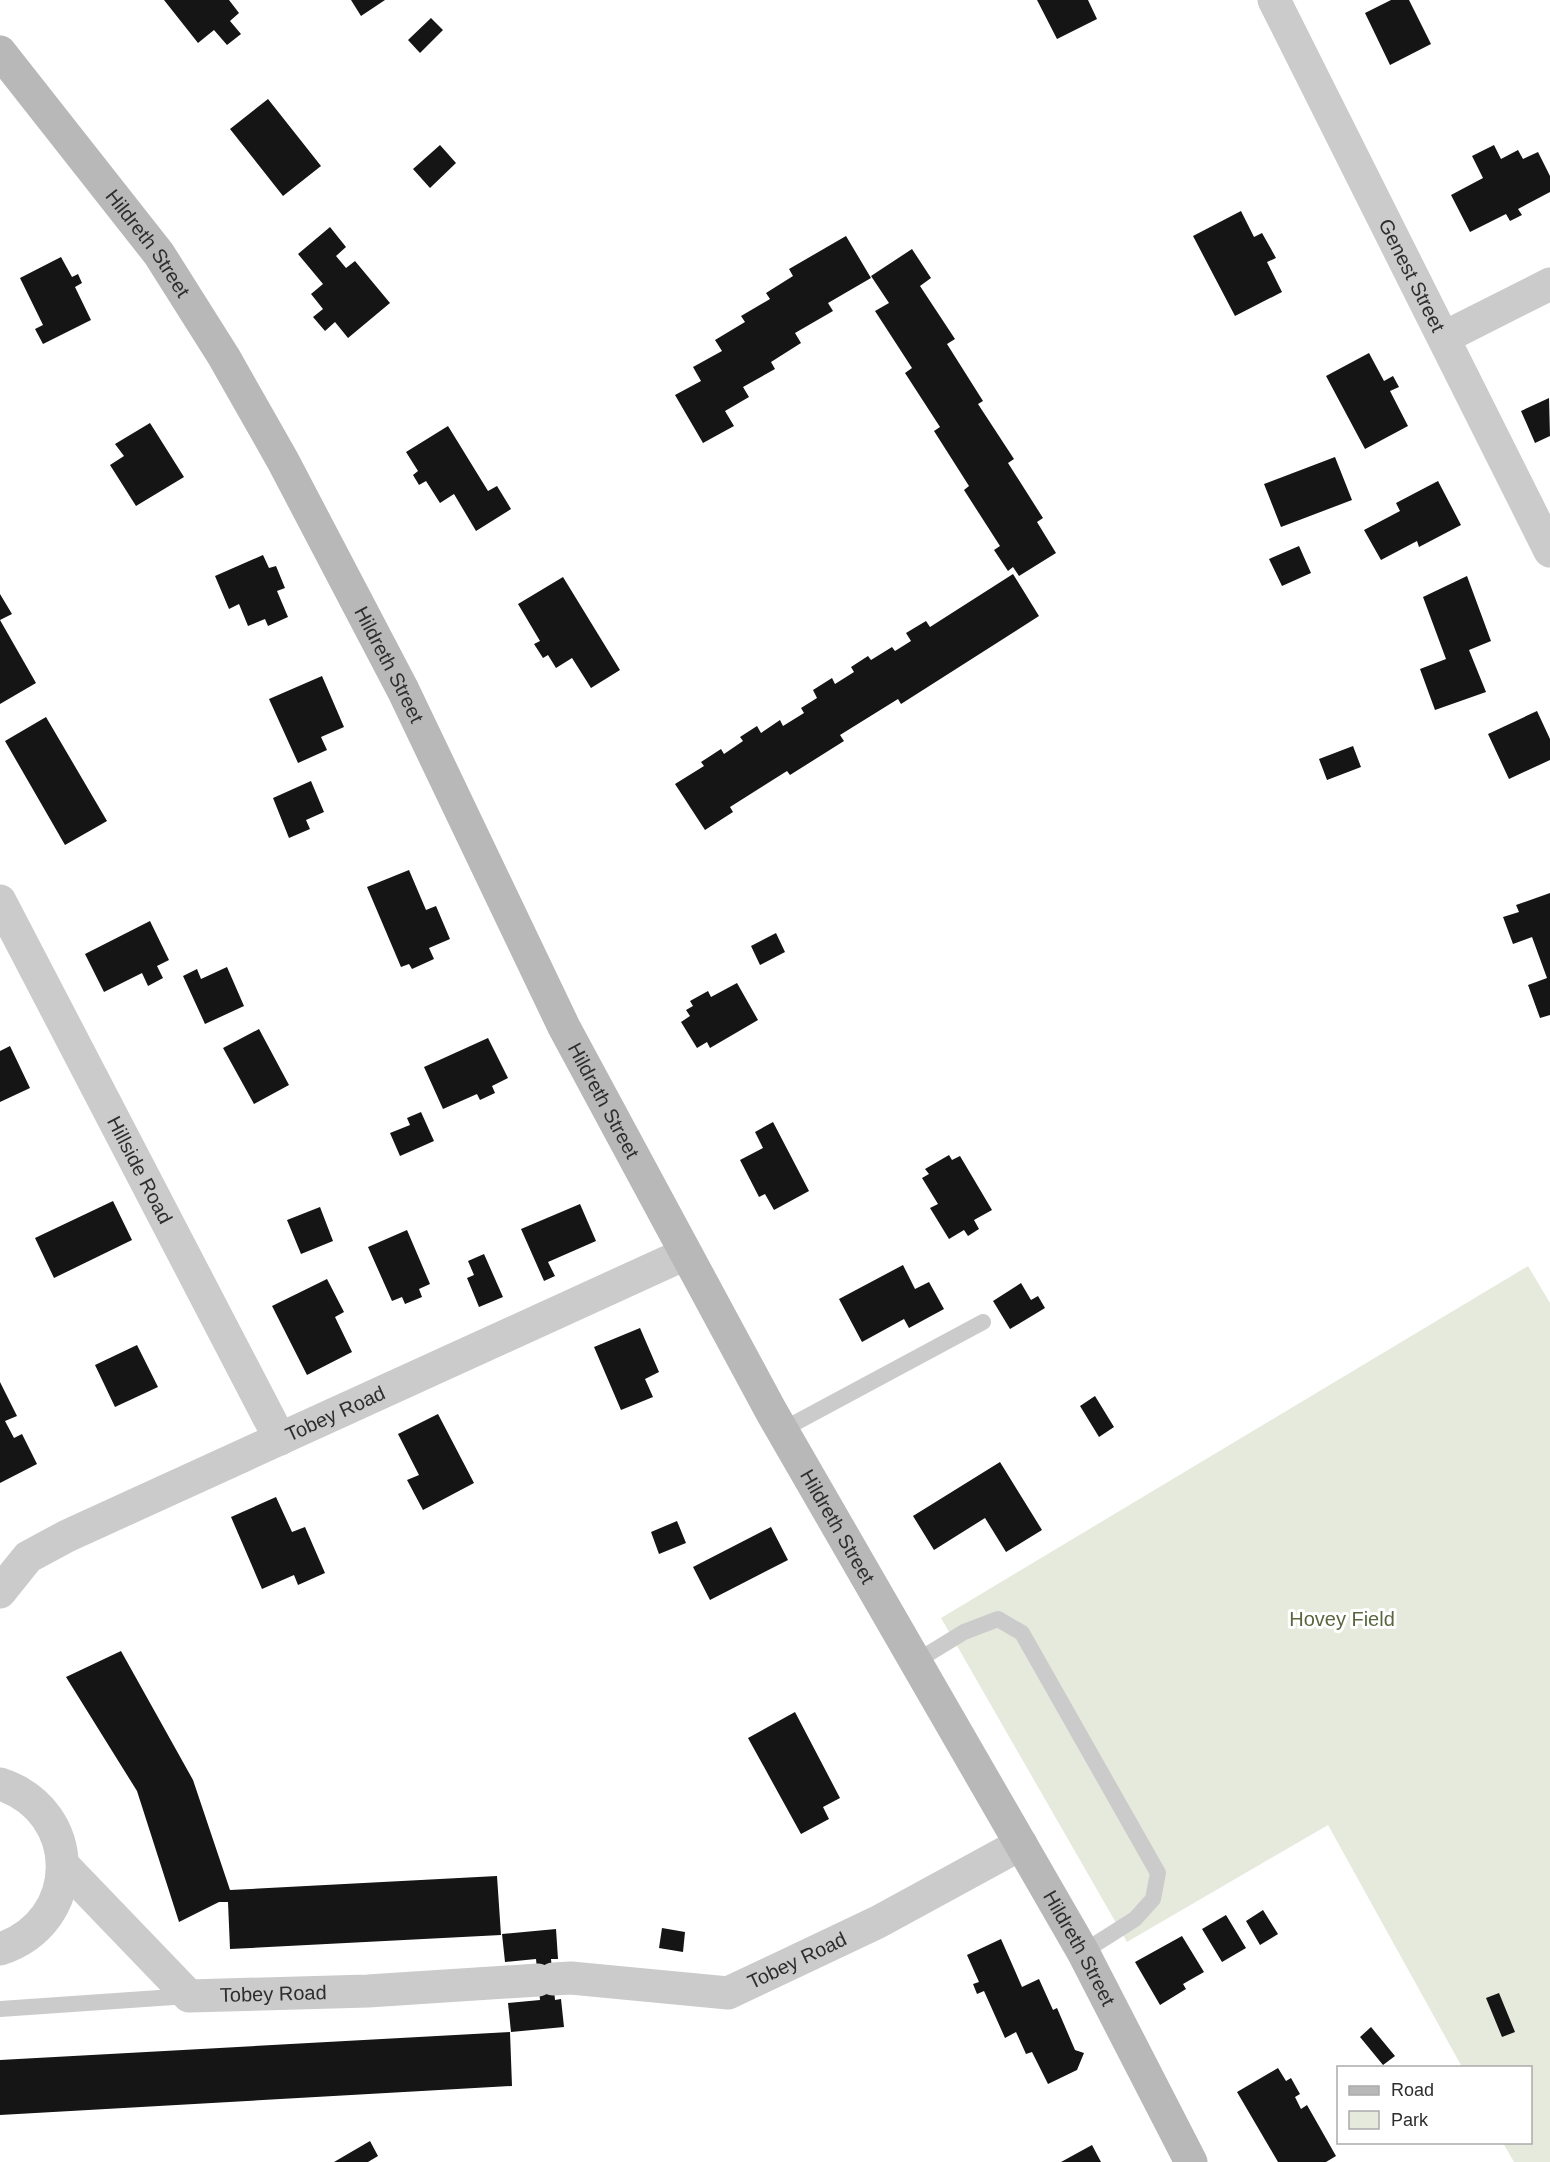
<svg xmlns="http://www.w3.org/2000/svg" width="1550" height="2162" font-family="Helvetica,sans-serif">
	<rect width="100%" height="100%" fill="#fff"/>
	<path fill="#e6eadc" d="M1528 1266 1550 1303V2162H1514L1503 2143 1530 2142V2068L1462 2067 1328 1825 1127 1942 941 1618Z"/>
	<path fill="#151515" d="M164 0H229L239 13 230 21 241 34 227 45 214 30 198 43Z
		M351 0H385L361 16Z
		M1037 0H1088L1097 19 1057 39Z
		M1391 0H1409L1431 44 1390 65 1365 13Z
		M431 18 443 30 420 53 408 40Z
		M268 99 321 166 283 196 230 129Z
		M440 145 456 163 430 188 413 169Z
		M1494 145 1501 159 1518 150 1523 159 1538 152 1550 176V192L1518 209 1522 215 1510 221 1506 214 1470 232 1451 195 1483 178 1472 156Z
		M1241 211 1254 237 1262 233 1276 258 1267 262 1282 292 1235 316 1193 236Z
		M330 227 346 247 336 256 346 268 355 261 390 303 348 338 335 322 325 331 313 317 323 309 311 294 323 284 298 254Z
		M846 236 871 278 828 303 833 311 795 333 801 343 771 362 775 369 743 387 749 397 725 411 734 426 703 443 675 395 701 381 693 367 722 351 715 340 745 322 741 316 770 299 766 293 793 276 789 269Z
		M912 249 931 278 920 286 955 339 947 344 983 401 978 404 1014 459 1008 463 1043 518 1037 522 1056 553 1019 576 1013 567 1008 571 994 550 1000 546 964 490 969 486 934 431 940 427 905 373 912 368 875 311 889 303 871 276Z
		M61 257 72 277 78 274 82 283 75 287 91 320 43 344 35 329 43 325 20 278Z
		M1369 353 1384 381 1393 376 1399 387 1390 391 1408 426 1365 449 1326 376Z
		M1549 398 1550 436 1535 443 1521 411Z
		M150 423 184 477 136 506 110 465 124 456 115 444Z
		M448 426 488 491 497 486 511 509 476 531 454 494 440 503 426 481 419 485 413 475 418 471 406 452Z
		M1335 457 1352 500 1281 527 1264 484Z
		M1438 481 1461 525 1419 547 1417 541 1381 560 1364 530 1400 511 1396 503Z
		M1299 546 1311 573 1282 586 1269 559Z
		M263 555 269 568 276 566 285 588 277 591 288 617 268 626 265 619 248 626 239 604 229 609 215 576Z
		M1013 574 1039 616 901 704 898 699 840 735 844 741 790 775 787 771 730 807 733 812 705 830 675 784 704 766 701 762 721 749 724 754 743 741 740 737 757 726 761 733 780 720 783 726 804 713 801 708 817 698 813 690 832 678 835 684 854 672 851 667 868 656 871 660 892 647 895 651 911 641 906 633 926 621 930 627Z
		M1467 576 1491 641 1469 650 1486 692 1435 710 1420 669 1446 659 1423 597Z
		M563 577 620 670 591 688 572 658 556 668 548 655 543 658 534 644 540 641 518 604Z
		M0 594 12 614 0 620 36 683 0 704Z
		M322 676 344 727 321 737 327 750 298 763 269 699Z
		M1537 711 1550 739V760L1509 779 1488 734Z
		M46 717 107 821 65 845 5 741Z
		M1353 746 1361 767 1327 780 1319 759Z
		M311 781 324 812 306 820 310 829 289 838 273 798Z
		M409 870 426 910 436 906 450 939 429 948 434 959 412 969 409 964 401 967 367 887Z
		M1550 893V1015L1540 1018 1528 985 1547 978 1532 937 1513 944 1503 917 1519 912 1516 905Z
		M150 921 169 960 157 966 163 978 148 986 142 973 104 992 85 954Z
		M776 933 785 952 760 965 751 946Z
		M227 967 244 1006 205 1024 183 976 197 969 201 979Z
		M737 983 758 1020 710 1048 707 1042 697 1048 681 1022 690 1016 686 1010 693 1006 690 1001 708 991 711 997Z
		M259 1029 289 1085 254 1104 223 1048Z
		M488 1038 508 1078 492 1086 495 1093 480 1100 477 1094 443 1109 424 1067Z
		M10 1046 30 1088 0 1102V1051Z
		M421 1112 434 1141 400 1156 390 1133 410 1125 407 1118Z
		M773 1122 809 1191 774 1210 765 1194 759 1197 740 1160 763 1148 755 1132Z
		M949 1155 952 1160 960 1156 992 1210 974 1220 979 1229 968 1236 964 1230 949 1239 930 1208 938 1204 922 1178 929 1174 925 1169Z
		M113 1201 132 1240 54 1278 35 1238Z
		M580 1204 596 1241 548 1262 555 1276 544 1281 521 1229Z
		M320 1207 333 1241 301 1254 287 1220Z
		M407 1230 430 1284 419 1289 422 1297 405 1304 402 1297 392 1301 368 1247Z
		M484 1254 503 1297 479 1307 467 1278 474 1275 468 1261Z
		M903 1265 915 1289 929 1282 944 1309 909 1328 904 1319 862 1342 839 1299Z
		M327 1279 344 1312 335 1317 352 1352 307 1375 272 1306Z
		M1021 1283 1031 1300 1038 1296 1045 1308 1010 1329 993 1301Z
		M640 1328 659 1372 645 1379 653 1397 621 1410 594 1347Z
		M137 1345 158 1387 115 1407 95 1365Z
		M0 1382 17 1416 5 1421 14 1438 22 1434 37 1464 0 1483Z
		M1095 1396 1114 1427 1099 1437 1080 1406Z
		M438 1414 474 1483 423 1510 407 1480 419 1475 398 1434Z
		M1000 1462 1042 1530 1006 1552 985 1518 934 1550 913 1516Z
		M276 1497 292 1532 305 1527 325 1573 298 1585 294 1575 262 1589 231 1517Z
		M677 1521 686 1543 659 1554 651 1532Z
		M771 1527 788 1560 710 1600 693 1567Z
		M121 1651 193 1780 230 1890 497 1876 501 1935 230 1949 228 1902H219L179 1922 137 1791 66 1677Z
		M795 1712 840 1798 823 1807 829 1819 801 1834 748 1738Z
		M1263 1910 1278 1934 1260 1945 1246 1921Z
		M1226 1915 1246 1948 1222 1962 1202 1929Z
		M662 1928 685 1932 683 1952 659 1948Z
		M556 1929 558 1959H551L555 2000 561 1999 564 2027 511 2032 508 2003 540 2000 536 1959 505 1962 502 1934Z
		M1182 1936 1204 1972 1183 1984 1186 1989 1160 2005 1135 1962Z
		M1001 1939 1022 1987 1039 1979 1053 2010 1057 2008 1075 2050 1084 2053 1077 2070 1048 2084 1032 2052 1026 2054 1016 2032 1005 2038 984 1991 977 1994 973 1984 979 1982 967 1955Z
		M1499 1993 1515 2032 1502 2037 1486 1998Z
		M1371 2027 1395 2056 1383 2065 1360 2037Z
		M510 2032 512 2086 0 2115V2060Z
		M1278 2068 1286 2081 1291 2078 1300 2094 1295 2097 1301 2109 1307 2105 1336 2156 1326 2162H1278L1237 2092Z
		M370 2141 378 2156 368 2162H334Z
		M1092 2145 1101 2162H1061Z"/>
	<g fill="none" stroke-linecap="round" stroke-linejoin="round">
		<path stroke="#cbcbcb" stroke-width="16" d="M782 1430 983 1322
			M915 1662 964 1632 998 1619 1022 1633 1158 1873 1153 1899 1135 1919 1083 1952
			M0 2009 188 1996"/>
		<g stroke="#cbcbcb" stroke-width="33">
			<path id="s1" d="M1274 0 1550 551"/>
			<path d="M1445 337 1550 284"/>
			<path id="s2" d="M0 901 280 1439"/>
			<path id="s3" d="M0 1592 28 1557 67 1536 685 1254"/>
			<path d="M0 1784C83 1811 83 1922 0 1949"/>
			<path id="s4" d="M63 1865 189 1996 368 1991 538 1980"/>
			<path id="s5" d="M553 1979 571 1978 728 1993 878 1922 1021 1844"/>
		</g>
		<path stroke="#b8b8b8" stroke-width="33" id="s6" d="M0 52 159 254 224 357 283 461 403 690 564 1027 771 1411 1083 1952 1191 2162"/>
	</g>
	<g text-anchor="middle" stroke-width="6" stroke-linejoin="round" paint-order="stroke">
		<g font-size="20" fill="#2e2e2e" stroke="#fff">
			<text dy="7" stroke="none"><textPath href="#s6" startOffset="242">Hildreth Street</textPath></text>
			<text dy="7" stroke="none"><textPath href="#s1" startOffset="308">Genest Street</textPath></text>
			<text dy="7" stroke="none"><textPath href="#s6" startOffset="728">Hildreth Street</textPath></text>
			<text dy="7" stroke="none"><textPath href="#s6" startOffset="1214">Hildreth Street</textPath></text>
			<text dy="7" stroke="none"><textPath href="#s2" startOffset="303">Hillside Road</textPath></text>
			<text dy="7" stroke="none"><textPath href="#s3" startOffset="384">Tobey Road</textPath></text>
			<text dy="7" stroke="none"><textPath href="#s6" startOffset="1700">Hildreth Street</textPath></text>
			<text dy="7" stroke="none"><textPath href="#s6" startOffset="2186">Hildreth Street</textPath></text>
			<text dy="7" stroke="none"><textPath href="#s5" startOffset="252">Tobey Road</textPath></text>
			<text dy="7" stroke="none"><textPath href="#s4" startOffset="266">Tobey Road</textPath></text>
		</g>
		<g font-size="20" fill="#58673e" stroke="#fff">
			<text x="1342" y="1626">Hovey Field</text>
		</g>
	</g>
	<rect x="1337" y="2066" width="195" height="78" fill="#ffffff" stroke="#ababab" stroke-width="1.5"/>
	<rect x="1349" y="2086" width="30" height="9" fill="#b8b8b8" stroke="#ababab" stroke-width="1.5"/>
	<text x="1391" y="2096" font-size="18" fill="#2e2e2e">Road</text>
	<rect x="1349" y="2111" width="30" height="18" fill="#e6eadc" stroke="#ababab" stroke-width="1.5"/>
	<text x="1391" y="2126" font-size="18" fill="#2e2e2e">Park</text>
</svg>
